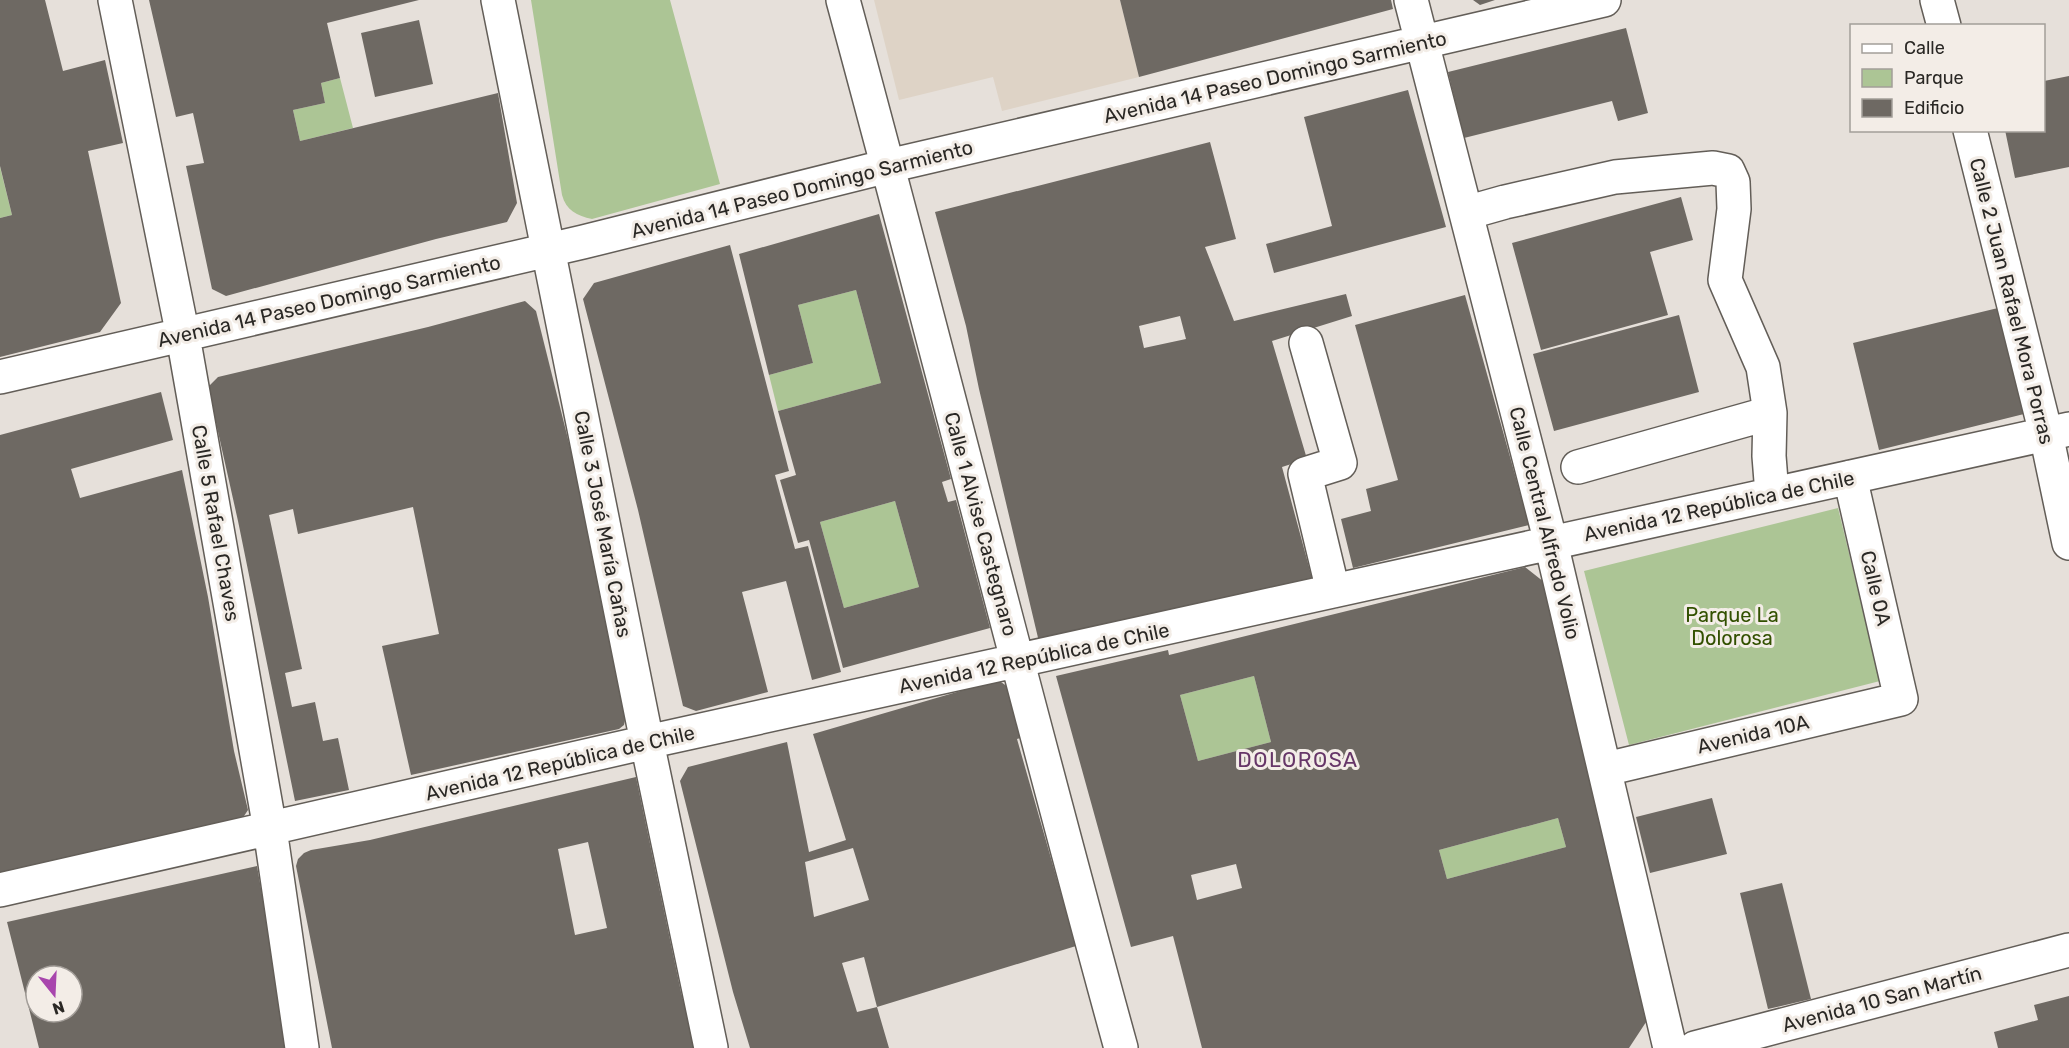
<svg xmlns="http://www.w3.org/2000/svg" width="2069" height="1048" font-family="Rubik,sans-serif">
	<rect width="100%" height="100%" fill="#e6e0da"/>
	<path fill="#ded3c6" d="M874 0H1120L1139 77 1002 111 993 77 899 100Z"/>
	<path fill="#acc595" d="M531 0H670L720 184 592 219C577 216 566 210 562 195Z
		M340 78 353 128 300 141 293 110 325 103 321 83Z
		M0 167 12 215 0 218Z
		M856 290 881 383 778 411 769 375 813 363 798 305Z
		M895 501 919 587 844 608 820 522Z
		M1838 508 1880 681 1629 745 1584 571Z
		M1254 676 1271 742 1198 761 1180 695Z
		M1558 818 1566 847 1447 879 1439 850Z"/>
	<path fill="#6e6963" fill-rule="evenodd" d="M0 0H45L63 71 105 60 123 143 88 151 121 303 100 332 0 357V218L12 215 0 166Z
		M149 0H419L327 23 340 78 321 83 325 103 293 110 300 141 498 93 517 203 507 222 436 239 226 296 212 289 186 166 204 163 193 113 176 117Z
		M1120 0H1391L1393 9 1139 77Z
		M1473 0H1495L1480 5Z
		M419 20 433 84 375 97 361 33Z
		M1626 28 1648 113 1618 121 1612 101 1464 138 1448 72Z
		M2069 76V167L2015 178 2005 130H2044V81Z
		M1408 90 1446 227 1274 273 1266 244 1332 226 1304 117Z
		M1210 142 1236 239 1205 247 1234 321 1346 294 1352 316 1272 341 1307 459 1282 467 1312 578 1039 642 979 389 966 326 935 212ZM1180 316 1186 339 1144 348 1139 326Z
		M1681 197 1693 240 1650 252 1668 315 1541 350 1512 243Z
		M879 214 951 479 942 482 948 502 956 500 990 628 843 668 809 540 798 543 780 480 796 475 778 411 881 383 856 290 798 305 813 363 769 375 739 254ZM895 501 919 587 844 608 820 522Z
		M730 245 789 471 775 475 795 549 808 546 841 672 812 680 786 581 742 592 768 692 696 711 683 706 638 510 583 299 594 283Z
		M1465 295 1529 525 1353 568 1341 519 1371 511 1366 489 1398 480 1355 325Z
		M525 301 536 311 571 451 625 720 624 725 619 729 411 775 382 646 439 634 413 507 298 534 293 509 269 515 302 669 285 673 292 707 315 702 323 741 338 738 349 790 295 801 238 521 208 387 218 377 428 327Z
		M1998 308 2024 414 1879 450 1853 343Z
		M1679 315 1699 392 1554 431 1533 354Z
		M161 392 173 440 71 469 80 498 182 470 208 597 234 751 248 810 240 822 0 877V435Z
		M1525 567 1544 582 1650 1016 1629 1048H1202L1173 936 1131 947 1056 676 1168 650 1169 655ZM1254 676 1271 742 1198 761 1180 695ZM1558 818 1566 847 1447 879 1439 850ZM1236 864 1242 888 1197 900 1191 875Z
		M998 680 1011 689 1024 737 1017 739 1076 946 877 1007 864 957 842 963 857 1012 877 1007 889 1048H750L733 992 680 781 688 767 787 742 809 852 846 840 813 734ZM853 848 869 900 814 917 805 862Z
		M636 777 681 992 696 1048H332L296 866 298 859 304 853 311 850 370 840ZM588 842 607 928 575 935 558 849Z
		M1712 798 1727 854 1650 873 1636 817Z
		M257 866 289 1048H39L7 922ZM36 976H72V1012H36Z
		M1782 883 1811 999 1768 1009 1740 893Z
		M2069 996V1048H1998L1994 1032 2038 1020 2034 1005Z"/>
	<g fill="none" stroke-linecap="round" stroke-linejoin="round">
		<g stroke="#635e58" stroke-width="36">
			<path id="minor" d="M115 0 183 336 270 829 302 1048
				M498 0 647 742 711 1048
				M843 0C938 349 1025 700 1121 1048
				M1411 0 1551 543 1670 1048
				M1937 0 1944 26
				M1970 130 2046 434 2069 543
				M1466 213 1505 202 1615 177 1713 168 1728 171 1733 182 1734 209 1725 280 1763 367 1770 413 1769 456 1772 494
				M1306 343 1340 463 1305 474 1333 591
				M0 377 583 242 888 166 1604 0
				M1578 467 1770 413
				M1606 769 1901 699 1850 477
				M0 890 647 742 2069 429
				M1695 1048 2069 950"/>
		</g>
		<use href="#minor" stroke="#fff" stroke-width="33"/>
	</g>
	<g text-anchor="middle" stroke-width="6" stroke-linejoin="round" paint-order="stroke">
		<g font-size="20" fill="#2a2825" stroke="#f3ede7">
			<text transform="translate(1275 77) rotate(-13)" y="7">Avenida 14 Paseo Domingo Sarmiento</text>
			<text transform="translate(802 189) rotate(-14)" y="7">Avenida 14 Paseo Domingo Sarmiento</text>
			<text transform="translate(329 301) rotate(-13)" y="7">Avenida 14 Paseo Domingo Sarmiento</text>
			<text transform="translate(2012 301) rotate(76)" y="7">Calle 2 Juan Rafael Mora Porras</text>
			<text transform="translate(1719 506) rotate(-12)" y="7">Avenida 12 República de Chile</text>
			<text transform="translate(216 523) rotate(80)" y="7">Calle 5 Rafael Chaves</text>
			<text transform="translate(1545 523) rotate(76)" y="7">Calle Central Alfredo Volio</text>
			<text transform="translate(603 524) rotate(79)" y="7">Calle 3 José María Cañas</text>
			<text transform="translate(981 524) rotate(75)" y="7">Calle 1 Alvise Castegnaro</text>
			<text transform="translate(1876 588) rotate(77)" y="7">Calle 0A</text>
			<text transform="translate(1034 658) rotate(-12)" y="7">Avenida 12 República de Chile</text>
			<text transform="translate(1753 734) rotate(-13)" y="7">Avenida 10A</text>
			<text transform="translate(560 763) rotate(-13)" y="7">Avenida 12 República de Chile</text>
			<text transform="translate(1882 999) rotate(-15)" y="7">Avenida 10 San Martín</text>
		</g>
		<g font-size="20" fill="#325000" stroke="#f3ede7">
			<text x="1732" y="622">Parque La<tspan x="1732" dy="23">Dolorosa</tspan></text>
		</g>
		<g font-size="21" letter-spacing="1.5" fill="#663668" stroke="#f3ede7">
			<text x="1298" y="767">DOLOROSA</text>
		</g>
	</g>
	<rect x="1850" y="24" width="195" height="108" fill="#f3ede7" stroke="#a39e99" stroke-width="1.5"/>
	<rect x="1862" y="44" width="30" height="9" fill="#ffffff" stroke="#a39e99" stroke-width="1.5"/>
	<text x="1904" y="54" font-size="18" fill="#2a2825">Calle</text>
	<rect x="1862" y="69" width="30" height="18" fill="#acc595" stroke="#a39e99" stroke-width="1.5"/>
	<text x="1904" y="84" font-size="18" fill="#2a2825">Parque</text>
	<rect x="1862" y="99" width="30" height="18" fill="#6e6963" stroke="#a39e99" stroke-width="1.5"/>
	<text x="1904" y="114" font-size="18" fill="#2a2825">Edificio</text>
	<g transform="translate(54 994) rotate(162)"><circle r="28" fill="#f3ede7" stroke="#a39e99" stroke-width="1.5"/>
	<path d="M0-4.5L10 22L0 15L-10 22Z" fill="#a846ad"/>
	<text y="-9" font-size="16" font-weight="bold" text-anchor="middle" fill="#2a2825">N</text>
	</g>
</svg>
